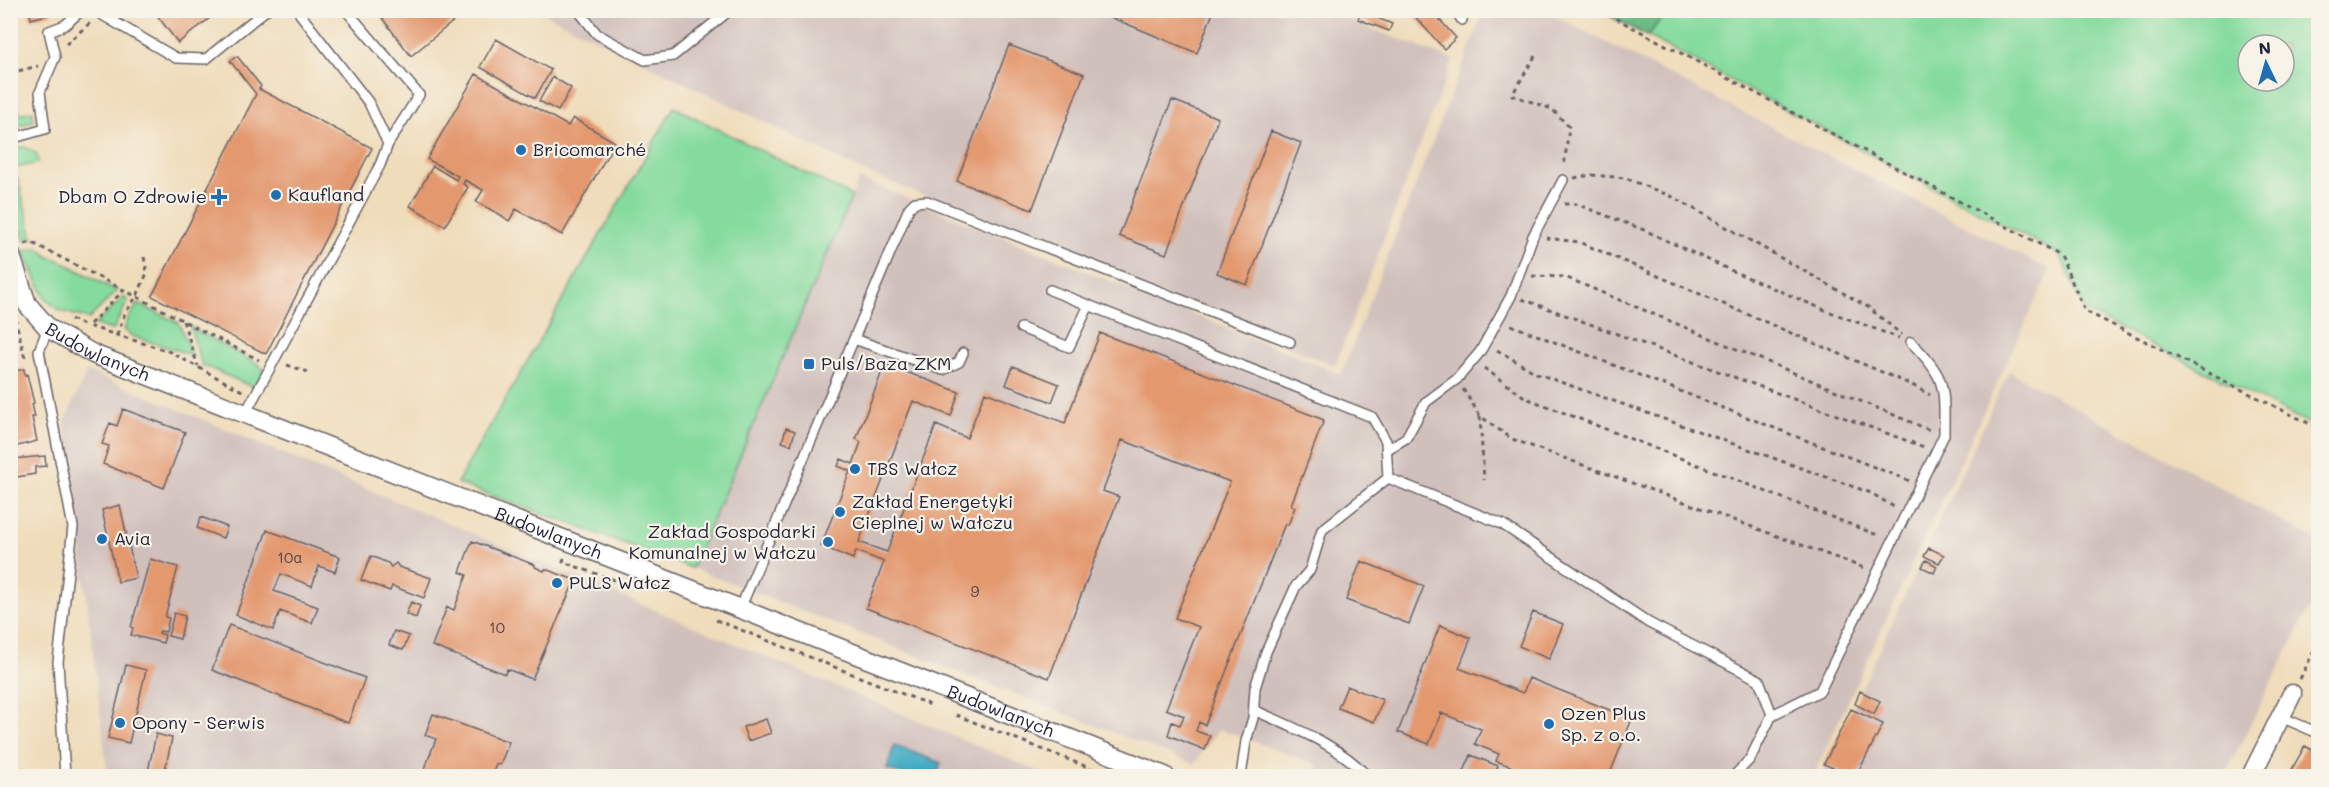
<svg xmlns="http://www.w3.org/2000/svg" width="2329" height="787" font-family="Mali,sans-serif">
	<rect width="100%" height="100%" fill="#f7f3e8"/>
	<filter id="ink" filterUnits="userSpaceOnUse"><feTurbulence type="fractalNoise" baseFrequency=".0167" numOctaves="2"/><feDisplacementMap in="SourceGraphic" scale="12" xChannelSelector="R" yChannelSelector="G"/><feConvolveMatrix kernelMatrix="1 2 1 2 8 2 1 2 1" color-interpolation-filters="sRGB"/></filter>
	<filter id="wash" filterUnits="userSpaceOnUse"><feTurbulence type="fractalNoise" baseFrequency=".008" numOctaves="4" result="noise"/><feDisplacementMap in="SourceGraphic" scale="24" xChannelSelector="R" yChannelSelector="G"/><feGaussianBlur stdDeviation="1.35" result="paint"/><feColorMatrix in="noise" values="0 0 0 0 0 0 0 0 0 0 0 0 0 0 0 0 0 1.4 0 .05"/><feComposite in="paint" operator="in"/></filter>
	<g filter="url(#wash)">
		<rect width="100%" height="100%" fill="#efdcba"/>
		<path fill="#f4d3c0" d="M10 330 27 369 45 444 49 477 11 484Z"/>
		<path fill="#d0c0bc" d="M539 11H1326L1453 60 1335 366 861 170Z
			M1484 11H1545L2050 270 1813 776H1317V765L1219 729 1194 764 692 568 859 179 1341 374Z
			M87 371 1049 776H108L65 421Z
			M2009 371 2318 541V592L2224 776H1821Z"/>
		<path fill="#85db9e" stroke="#547e6c" stroke-width="1.5" fill-rule="evenodd" d="M1600 11H2318V428L2085 311 2060 255ZM2248 45H2284V81H2248Z
			M10 79 19 114 33 111 34 121 19 126H11Z
			M674 107 852 196 692 568 457 483Z
			M25 147 37 154 38 163 11 169 13 148Z
			M17 177 33 238 24 239 11 195V178Z
			M38 248 49 257 59 260 117 291 89 319 61 311 45 299 24 251Z
			M124 297 128 301 113 330 95 325Z
			M138 304 179 323 192 355 132 336 124 329 129 317Z
			M190 327 258 364 264 370 262 378 253 387 202 365Z"/>
		<path fill="#6cbb85" stroke="#476e60" stroke-width="1.5" d="M1600 11H1667L1648 36Z"/>
		<path fill="#43abc2" stroke="#32667e" stroke-width="1.5" d="M894 745 941 763 937 776H907L887 769Z"/>
		<g id="blocks">
			<path fill="#e3986e" d="M29 10H50L51 14 31 19Z
				M153 10H220L178 43Z
				M376 10H467L411 56Z
				M1107 10H1214L1197 53 1105 15Z
				M1409 10H1431L1456 38 1444 49Z
				M1361 11 1392 24 1389 31 1358 19Z
				M496 39 551 70 535 98 480 67Z
				M1009 45 1084 74 1032 210 957 181Z
				M237 56 261 86 259 89 372 148 266 354 152 296 256 94 230 61Z
				M476 74 568 126 573 118 615 142 562 235 516 209 509 221 499 214 476 202 483 190 465 180 463 184 468 187 445 226 410 206 433 166 456 180 458 176 427 159Z
				M553 77 571 88 558 111 539 101Z
				M1172 100 1218 118 1166 254 1119 236Z
				M1271 131 1301 143 1247 285 1217 273Z
				M1100 333 1324 420 1291 505 1295 507 1288 525 1285 524 1205 725 1199 722 1196 731 1210 736 1205 750 1168 735 1172 722 1180 725 1184 716 1166 709 1199 627 1175 618 1230 482 1122 440 1103 491 1119 497 1049 678 866 608 884 562 856 551 853 559 821 546 850 471 838 466 841 459 853 464 861 442 856 439 885 364 959 392 951 416 913 401 859 542 887 552 936 425 967 438 985 392 1065 423Z
				M1013 366 1059 384 1052 402 1006 385Z
				M24 369 25 375 27 374 34 403 32 404 35 417H32L37 441 10 448V372Z
				M123 409 185 432 164 488 103 464 109 446 102 444 110 423 117 426Z
				M786 428 795 431 791 445 782 442Z
				M10 454 13 459 45 456 46 466 35 467V474L10 478Z
				M120 505 136 578 118 582 102 510Z
				M201 517 227 527 223 538 197 528Z
				M267 530 340 557 335 572 319 566 312 586 281 574 274 591 318 607 312 623 280 611 273 630 236 615Z
				M472 541 535 565V567L544 571 545 569 575 580 532 679 507 669 505 674 432 646 447 607 454 610 467 575 460 572Z
				M1929 548 1944 555 1939 563 1924 556Z
				M371 556 388 563 391 567 396 563 399 567 431 578 424 598 392 586 390 591 361 580Z
				M150 559 178 567 165 617 169 618 166 632 160 631 159 633 165 635 163 643 131 635 133 628 131 627Z
				M1926 560 1937 566 1934 573 1922 567Z
				M1361 561 1424 586 1409 624 1346 600Z
				M411 602 420 606 416 618 406 614Z
				M1533 612 1563 624 1549 659 1519 646Z
				M174 613 185 616 180 639 168 636Z
				M229 625 365 678 348 723 212 670Z
				M1440 625 1471 638 1459 668 1523 693 1529 678 1632 719 1609 776H1537L1496 761 1499 754 1475 744 1481 729 1441 713 1429 744 1398 732Z
				M394 631 409 636 403 650 389 645Z
				M126 665 146 670 129 743 108 738Z
				M1347 686 1383 700 1374 722 1338 708Z
				M1860 691 1880 701 1874 714 1855 704Z
				M1851 709 1883 724 1856 776H1850L1824 764Z
				M433 714 509 742 500 765 496 764 492 776H422L436 739 425 735Z
				M766 719 771 733 748 741 743 727Z
				M156 734 172 738 165 770 163 776H147Z
				M2305 746 2318 753V760L2309 776H2288Z
				M1471 755 1498 766 1494 776H1462Z"/>
		</g>
	</g>
	<g filter="url(#ink)">
		<use href="#blocks" fill-opacity="0" stroke="#6a6367" stroke-width="1.5"/>
		<g fill="none" stroke-linecap="round" stroke-linejoin="round">
			<g stroke="#6a6367" stroke-width="12">
				<path id="lane" d="M94 10 176 58 206 59 266 10
					M346 10 419 95 388 144
					M578 10 597 34 645 60 673 56 730 10
					M1455 10 1462 20
					M10 139 45 129 40 92 55 57 49 31 65 25 82 10
					M1050 290 1372 417 1386 441 1388 478
					M48 328 39 351 73 527 58 662 65 776
					M1021 328 1069 347 1089 305
					M854 339 943 370 959 362 963 353
					M245 414 380 165 388 144 369 103 300 14
					M1386 450 1406 438 1426 402 1457 379 1480 352 1511 296 1533 236 1563 180
					M1388 478 1502 524 1649 623 1759 680 1772 715 1750 759 1734 776
					M740 609 909 208 915 202 927 201 1290 342
					M1254 710C1293 728 1338 744 1367 776
					M1772 715 1820 691 1944 435C1944 386 1947 378 1911 342
					M2281 717 2318 733
					M1241 776 1246 741 1253 718 1255 688 1266 652 1296 586 1310 570 1322 530 1388 478"/>
			</g>
			<g stroke="#6a6367" stroke-width="21">
				<g id="street">
					<path id="s1" d="M10 253 27 304 48 328 93 354 1165 776"/>
					<path d="M2251 776 2292 694"/>
				</g>
			</g>
			<path stroke="#6a6367" stroke-width="3" stroke-dasharray="4.5 4.5" stroke-linecap="butt" d="M1600 10 2060 255 2085 311 2318 428
				M66 44 90 23
				M1535 56 1512 95 1552 109 1569 127 1564 167
				M10 73 38 66
				M1574 178 1592 175 1625 178 1673 197 1868 307 1902 335
				M1564 204H1576L1644 230 1730 270 1825 310 1899 338
				M10 209 18 237
				M1546 238 1579 242 1912 385 1930 395
				M25 244 31 242 259 360
				M1532 276 1565 277 1932 431
				M125 289 88 326 168 351 244 392
				M1522 299 1924 447
				M15 318 25 358
				M71 319 87 327
				M183 321 198 366
				M1511 325 1910 481
				M117 335 125 313 137 296 147 273 144 257
				M1497 350 1538 374 1871 493 1894 507
				M287 365 308 372
				M1484 368 1526 398 1880 536
				M1463 389 1480 416 1512 439 1867 569
				M1480 416 1484 480
				M564 558 563 562 620 582
				M716 620 933 706
				M2300 679 2318 643
				M956 715 1110 776"/>
			<use href="#lane" stroke="#fff" stroke-width="9"/>
			<use href="#street" stroke="#fff" stroke-width="18"/>
		</g>
	</g>
	<g fill="#1f6fb2" stroke="#f7f3e8" stroke-width="2">
		<circle cx="521" cy="150" r="6"/>
		<circle cx="276" cy="195" r="6"/>
		<path d="M216 188h6v6h6v6h-6v6h-6v-6h-6v-6h6z"/>
		<rect x="803" y="358" width="12" height="12" rx="3"/>
		<circle cx="855" cy="469" r="6"/>
		<circle cx="840" cy="512" r="6"/>
		<circle cx="102" cy="539" r="6"/>
		<circle cx="828" cy="542" r="6"/>
		<circle cx="557" cy="583" r="6"/>
		<circle cx="120" cy="723" r="6"/>
		<circle cx="1549" cy="724" r="6"/>
	</g>
	<g text-anchor="middle" stroke-width="4.5" stroke-linejoin="round" paint-order="stroke">
		<g font-size="15" fill="#524048">
			<text x="290" y="563">10a</text>
			<text x="975" y="597">9</text>
			<text x="497" y="633">10</text>
		</g>
		<g font-size="18" fill="#22223b" stroke="#f7f3e8" text-anchor="start">
			<text x="533" y="156">Bricomarché</text>
			<text x="288" y="201">Kaufland</text>
			<text x="207" y="203" text-anchor="end">Dbam O Zdrowie</text>
			<text x="821" y="370">Puls/Baza ZKM</text>
			<text x="867" y="475">TBS Wałcz</text>
			<text x="852" y="508">Zakład Energetyki<tspan x="852" dy="21">Cieplnej w Wałczu</tspan></text>
			<text x="816" y="538" text-anchor="end">Zakład Gospodarki<tspan x="816" dy="21">Komunalnej w Wałczu</tspan></text>
			<text x="114" y="545">Avia</text>
			<text x="569" y="589">PULS Wałcz</text>
			<text x="1561" y="720">Ozen Plus<tspan x="1561" dy="21">Sp. z o.o.</tspan></text>
			<text x="132" y="729">Opony - Serwis</text>
		</g>
		<g font-size="18" fill="#22223b" stroke="#f7f3e8">
			<text dy="6" stroke="none"><textPath href="#s1" startOffset="141">Budowlanych</textPath></text>
			<text dy="6" stroke="none"><textPath href="#s1" startOffset="627">Budowlanych</textPath></text>
			<text dy="6" stroke="none"><textPath href="#s1" startOffset="1113">Budowlanych</textPath></text>
		</g>
	</g>
	<rect width="2329" height="787" fill="none" stroke="#f7f3e8" stroke-width="36"/>
	<g transform="translate(2266 63) rotate(355)"><circle r="28" fill="#f7f3e8" stroke="#a29fa3" stroke-width="1.5"/>
	<path d="M0-4.5L10 22L0 15L-10 22Z" fill="#1f6fb2"/>
	<text y="-9" font-size="16" font-weight="bold" text-anchor="middle" fill="#22223b">N</text>
	</g>
</svg>
